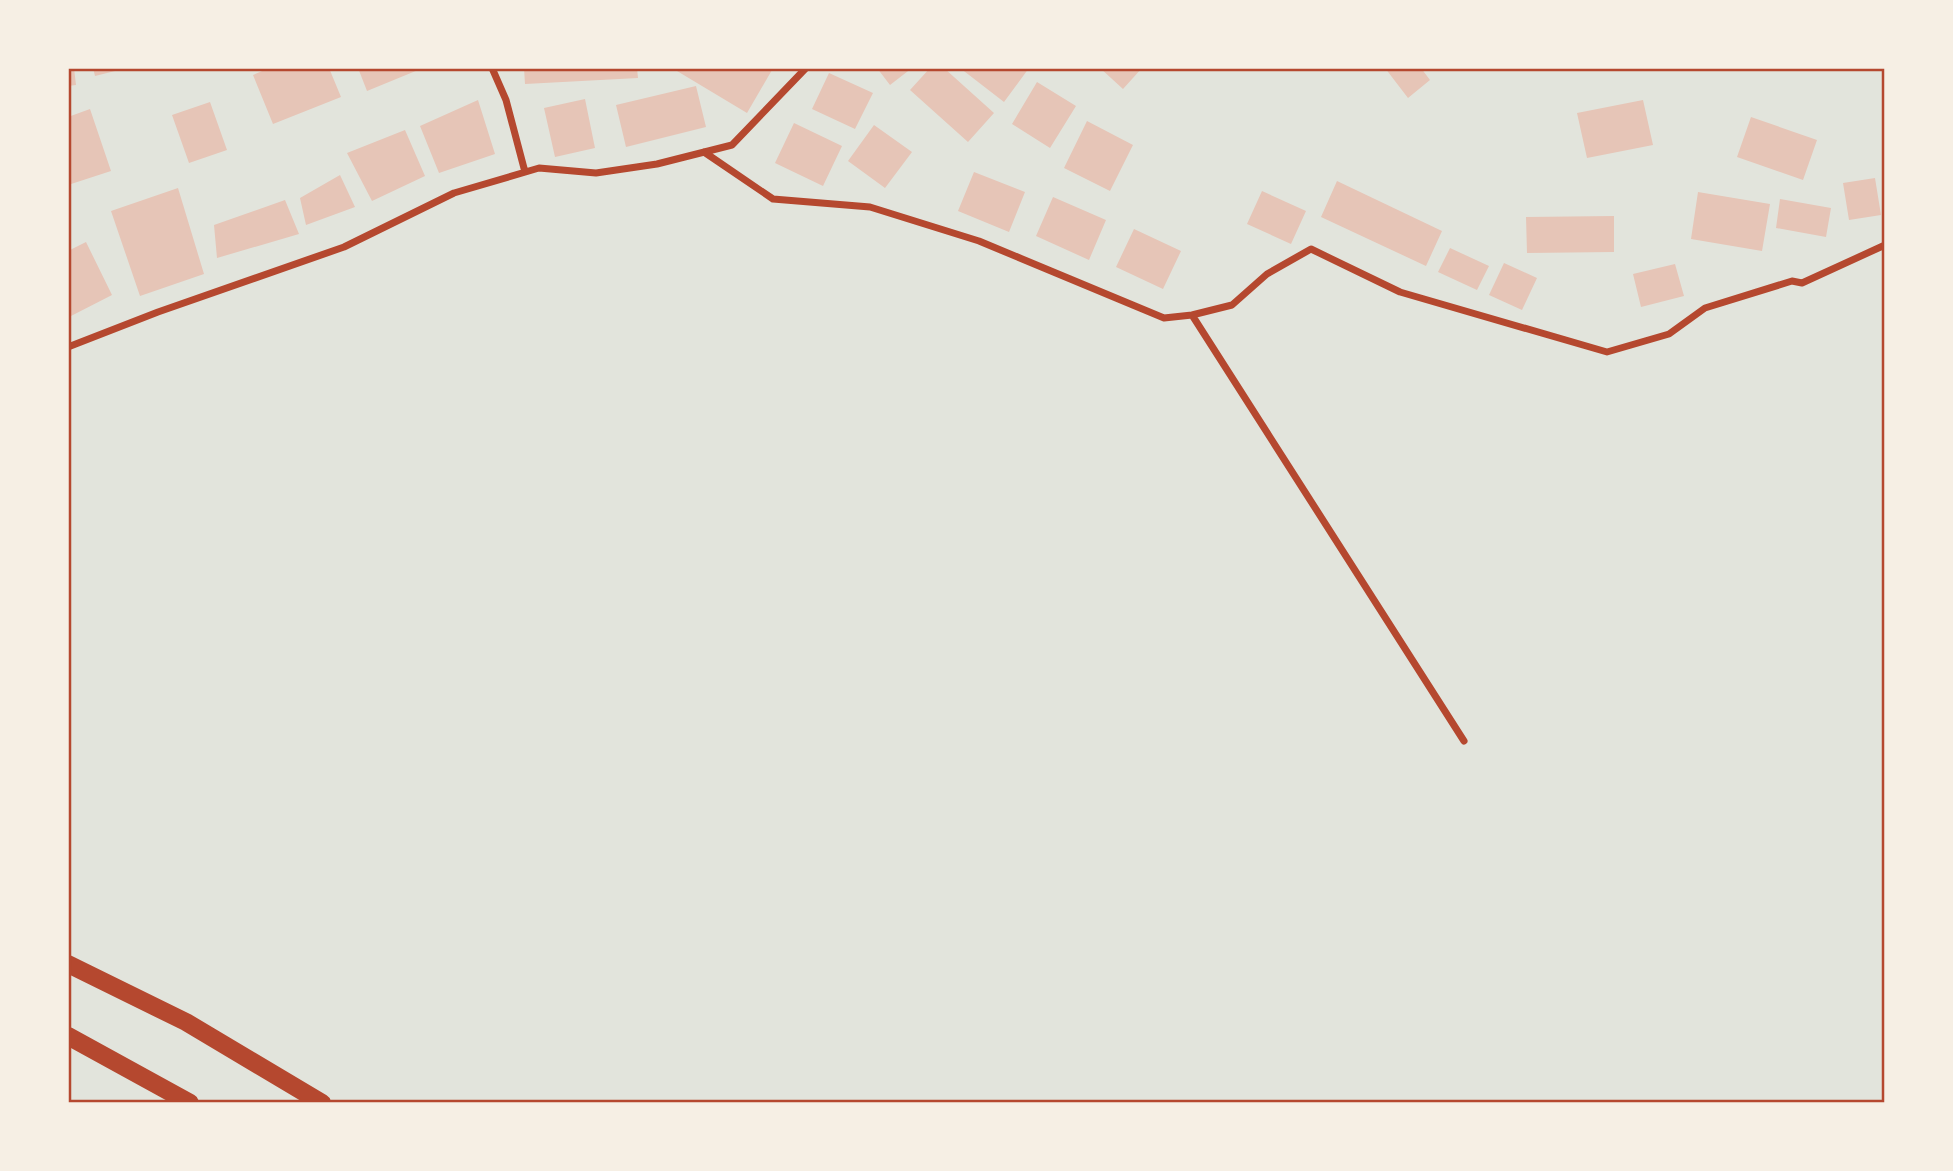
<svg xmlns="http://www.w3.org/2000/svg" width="1953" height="1171" font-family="Poppins,sans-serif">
	<rect width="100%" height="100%" fill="#f6efe4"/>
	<path fill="#e2e4dc" d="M68 68H1885V1103H68Z"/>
	<path fill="#e6c5b7" d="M68 68H74L76 85 68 86Z
		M93 68H123V69L95 76Z
		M269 68H329L341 97 273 124 253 75Z
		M358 68H423L367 91Z
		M524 68H637L638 78 525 84Z
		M672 68H768L772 70 747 113Z
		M877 68H912L890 85Z
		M930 68H944L994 113 968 142 910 90Z
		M960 68H1029L1004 102Z
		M1100 68H1142L1123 89Z
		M1385 68H1421L1430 80 1408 98Z
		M829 73 873 93 855 129 812 109Z
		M1037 82 1076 106 1050 148 1012 124Z
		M696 86 706 127 626 147 616 105Z
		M585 99 595 148 555 157 544 108Z
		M478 100 495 154 439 173 420 126Z
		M1643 100 1653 145 1587 158 1577 113Z
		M210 102 227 150 189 163 172 115Z
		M90 109 111 171 68 185V117Z
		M1751 117 1817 140 1803 180 1737 157Z
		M1087 121 1133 145 1110 191 1064 168Z
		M794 123 842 146 823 186 775 163Z
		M874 125 912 152 885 188 848 161Z
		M405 130 425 176 372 201 347 153Z
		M974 172 1025 192 1009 232 958 211Z
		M340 175 355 207 306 225 300 198Z
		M1875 178 1881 215 1849 220 1843 183Z
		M1337 181 1442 231 1426 266 1321 217Z
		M178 188 204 274 140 296 111 211Z
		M1262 191 1306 211 1291 244 1247 224Z
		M1698 192 1770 204 1762 251 1691 239Z
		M1053 197 1106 220 1089 260 1036 236Z
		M1780 199 1831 208 1826 237 1776 228Z
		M285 200 299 234 217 258 214 225Z
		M1614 216V252L1527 253 1526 217Z
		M1134 229 1181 251 1163 289 1116 267Z
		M86 242 112 295 71 316 68 311V251Z
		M1450 248 1489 266 1477 290 1438 272Z
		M1504 263 1537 278 1522 310 1489 295Z
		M1675 264 1684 296 1641 307 1633 274Z"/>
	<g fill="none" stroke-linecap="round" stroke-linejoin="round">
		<path stroke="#b5482f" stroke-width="7" d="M492 68 506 100 525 172
			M704 152 773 199 870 207 979 241 1164 318 1192 315 1232 305 1267 274 1311 249 1400 292 1607 352 1669 334 1705 308 1792 281 1802 283 1885 245
			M1192 315 1464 741
			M68 347 158 312 344 247 454 193 539 168 596 173 657 164 732 145 806 68"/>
		<path stroke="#b5482f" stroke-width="18" d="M68 964 186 1022 322 1103
			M68 1036 190 1103"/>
	</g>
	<rect width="1953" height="1171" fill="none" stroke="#f6efe4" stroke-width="140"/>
	<rect x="70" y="70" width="1813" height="1031" fill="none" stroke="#b5482f" stroke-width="2.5"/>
</svg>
